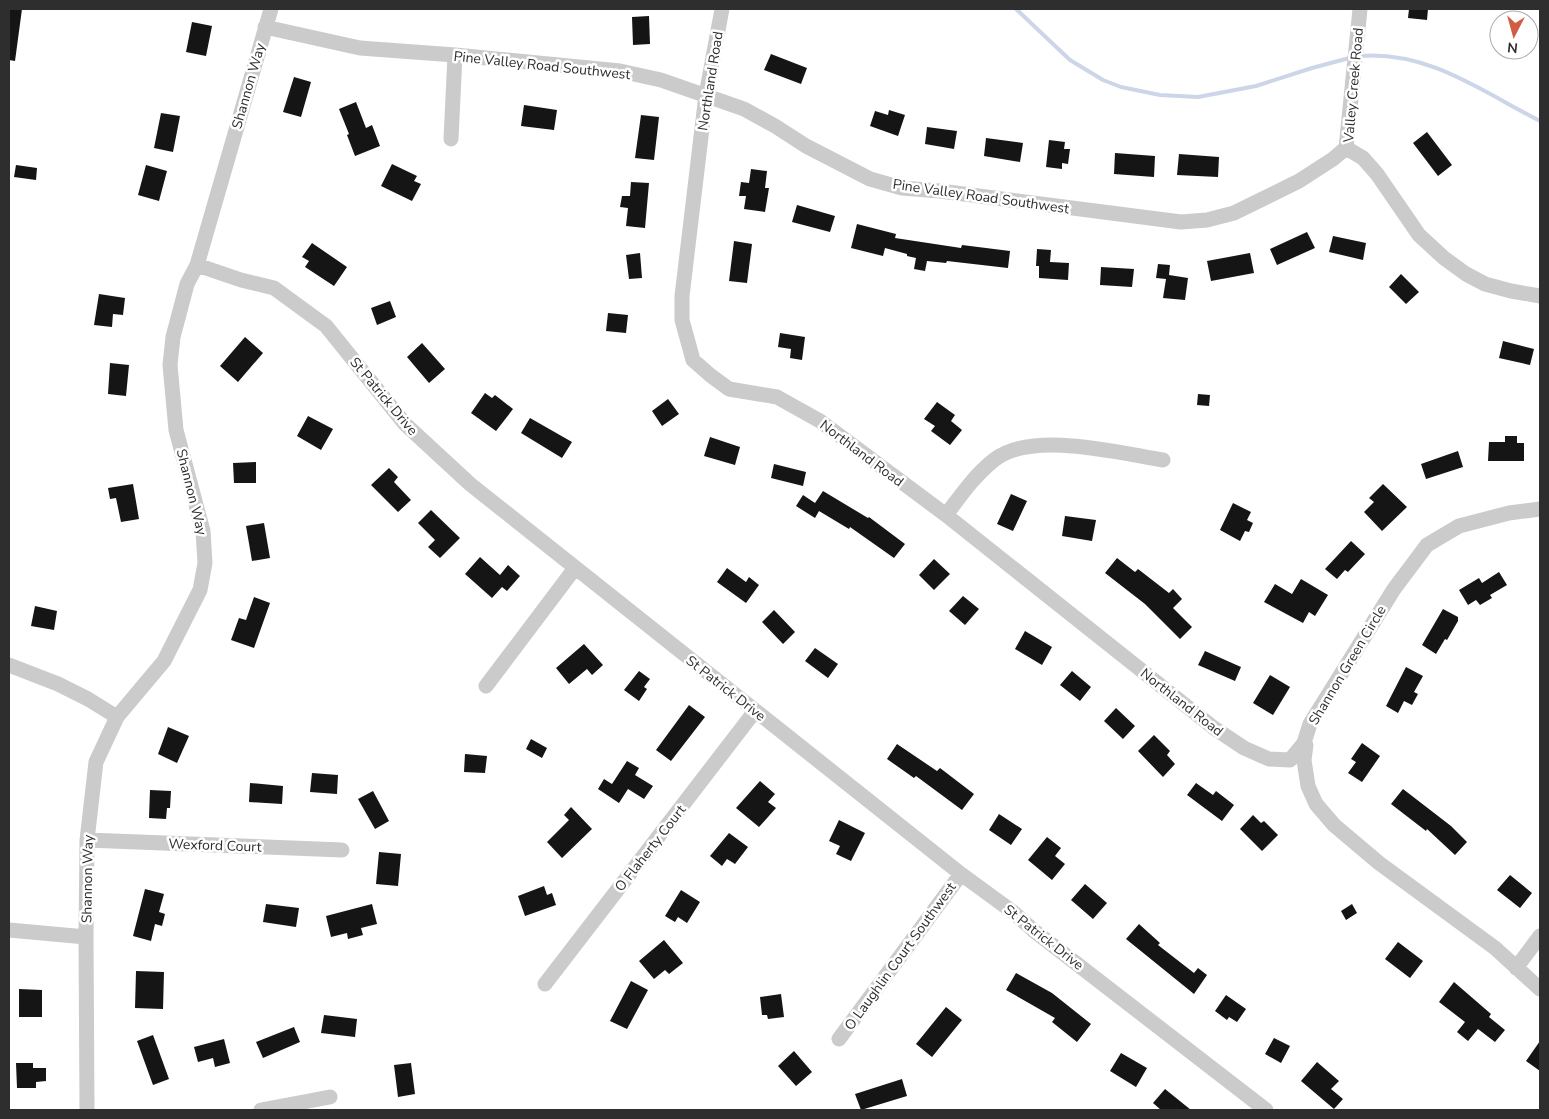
<svg xmlns="http://www.w3.org/2000/svg" width="1549" height="1119" font-family="'Nunito Sans',sans-serif">
	<rect width="100%" height="100%" fill="#fff"/>
	<g fill="none" stroke-linecap="round" stroke-linejoin="round">
		<path stroke="#ccd6e8" stroke-width="4" d="M1016 9 1070 60 1103 80 1121 87 1160 95 1198 97 1256 86 1312 68 1353 57
			M1360 56C1429 51 1481 91 1540 121"/>
	</g>
	<path fill="#151515" d="M9 9H22L15 61 9 60Z
		M1409 9H1428L1427 20 1408 18Z
		M649 16 650 44 633 45 632 17Z
		M192 22 212 26 206 56 186 52Z
		M771 54 807 68 801 84 764 70Z
		M294 77 311 82 301 117 283 112Z
		M356 102 366 128 372 125 380 146 355 156 347 135 349 134 339 109Z
		M524 105 557 110 554 130 521 126Z
		M889 110 905 115 898 136 870 126 875 111 888 115Z
		M161 113 180 116 173 152 154 148Z
		M641 115 659 117 654 160 635 158Z
		M927 127 957 131 954 149 925 144Z
		M1427 132 1452 165 1438 176 1413 143Z
		M986 138 1023 143 1020 162 984 156Z
		M1049 140 1065 142 1064 149H1070L1068 164 1062 163V169L1046 167Z
		M1115 153 1155 156 1154 177 1114 174Z
		M1179 154 1219 157 1218 177 1177 175Z
		M392 164 417 176 414 181 421 184 412 201 381 186Z
		M16 165 37 168 36 180 14 177Z
		M146 165 167 171 159 201 138 195Z
		M751 169 767 171 765 188H769L765 212 744 209 746 196H739L741 182 749 183Z
		M631 182 649 183 645 228 626 226 628 208 620 207 622 196H630Z
		M797 205 835 216 830 232 792 222Z
		M857 224 896 234 895 238 961 248 962 245 1010 251 1008 268 947 261 946 263 927 261 925 271 914 269 916 258 907 256V254L885 248 883 256 851 248Z
		M1307 232 1315 248 1277 265 1270 249Z
		M1333 236 1366 243 1363 260 1329 252Z
		M734 241 752 244 747 283 729 281Z
		M312 243 347 267 334 286 305 267 309 261 302 257Z
		M1037 249 1051 250 1050 262 1069 263 1068 280 1039 278V266H1036Z
		M640 253 642 278 629 279 626 255Z
		M1250 253 1254 273 1211 281 1207 261Z
		M1158 264 1170 265 1169 275 1188 278 1185 300 1163 298 1166 279 1156 278Z
		M1101 267 1134 269 1132 287 1100 285Z
		M1401 274 1419 292 1406 304 1389 287Z
		M99 294 125 298 123 315 113 314 112 327 94 325Z
		M390 301 396 317 377 325 371 308Z
		M608 313 628 315 626 333 606 331Z
		M780 333 805 337 802 360 790 358 791 349 778 347Z
		M245 337 263 353 238 382 220 366Z
		M1503 341 1534 349 1530 365 1499 358Z
		M422 343 445 369 429 383 407 357Z
		M110 363 129 365 126 396 108 394Z
		M485 393 492 398 495 395 513 409 496 431 471 413Z
		M1198 394 1210 395 1209 406 1197 405Z
		M668 399 679 414 662 426 652 411Z
		M937 402 955 415 951 421 962 430 950 445 931 431 935 426 924 419Z
		M308 416 333 429 321 450 297 436Z
		M530 418 572 442 562 458 521 433Z
		M1505 436H1517V443H1524V461H1488L1489 442H1505Z
		M710 437 740 447 735 465 704 456Z
		M1458 451 1463 467 1426 479 1421 464Z
		M256 462V483H234L233 463Z
		M774 464 806 472 803 486 771 478Z
		M389 468 398 477 394 482 411 500 398 512 371 485Z
		M133 484 139 519 121 522 116 498 110 499 108 488Z
		M1383 484 1407 507 1382 531 1364 512 1374 502 1369 498Z
		M823 491 868 518 869 517 905 544 894 558 850 527 849 529 819 511 815 518 796 506 803 495 815 503Z
		M1011 494 1027 501 1013 531 997 524Z
		M1233 503 1251 512 1247 520 1253 523 1249 532 1245 531 1240 541 1220 530Z
		M431 510 460 538 440 558 428 547 435 540 418 523Z
		M1065 516 1096 520 1092 541 1062 536Z
		M264 523 270 558 252 561 246 526Z
		M1351 541 1365 554 1348 572 1345 570 1337 579 1325 569Z
		M480 557 500 575 508 565 520 576 507 591 502 587 492 598 465 574Z
		M1117 558 1135 572 1138 569 1169 593 1173 589 1182 599 1173 608 1192 627 1180 639 1145 604 1105 573Z
		M934 559 950 574 934 590 919 575Z
		M727 568 746 582 749 577 759 585 746 603 717 582Z
		M1499 572 1507 585 1490 595 1492 598 1480 605 1476 600 1468 605 1459 590 1479 578 1482 583Z
		M1301 579 1328 595 1315 616 1309 612 1303 623 1264 602 1275 584 1292 594Z
		M963 596 979 609 965 625 949 611Z
		M254 597 270 603 254 648 231 640 239 618 246 620Z
		M35 606 57 611 54 630 31 626Z
		M1443 609 1458 617V621L1447 640 1445 639 1436 654 1422 645Z
		M774 610 795 632 783 644 762 622Z
		M1025 631 1052 647 1042 665 1015 649Z
		M584 644 603 665 592 675 587 669 569 684 556 668Z
		M815 648 838 664 828 678 805 661Z
		M1205 651 1241 667 1235 681 1198 665Z
		M1406 667 1423 676 1414 692 1418 694 1412 705 1404 701 1398 713 1386 706Z
		M639 671 650 679 644 687 647 689 639 701 624 690Z
		M1072 671 1091 687 1080 701 1060 685Z
		M1270 675 1290 687 1273 715 1253 703Z
		M689 705 705 717 671 761 656 750Z
		M1116 708 1135 726 1123 739 1104 721Z
		M168 727 189 736 177 763 158 754Z
		M1154 735 1170 751 1167 755 1175 764 1163 777 1138 751Z
		M531 739 547 748 542 758 526 749Z
		M1362 743 1380 756 1362 782 1348 773 1356 762 1351 759Z
		M897 744 937 771 940 768 974 794 962 810 916 776 914 778 887 759Z
		M465 754 487 756 485 773 464 772Z
		M627 761 639 768 635 775 653 786 644 799 628 789 619 803 598 789 604 779 612 784Z
		M312 773 338 775 337 794 310 792Z
		M760 781 775 794 768 802 776 808 759 827 736 808Z
		M250 783 283 786 282 804 249 802Z
		M1196 783 1213 795 1216 791 1234 805 1222 821 1187 795Z
		M1403 789 1451 826 1467 842 1455 855 1427 829 1426 831 1391 804Z
		M150 790 171 791 170 808H167L166 819 149 818Z
		M373 791 389 821 375 829 358 799Z
		M571 807 592 829 562 858 547 842 569 820 564 815Z
		M999 814 1022 829 1011 845 989 830Z
		M1253 815 1261 823 1264 821 1278 835 1262 851 1240 829Z
		M839 820 865 833 851 861 836 854 840 846 829 841Z
		M729 833 748 847 735 864 727 859 722 866 710 856Z
		M1047 837 1061 848 1055 856 1065 864 1052 880 1028 860Z
		M379 852 401 854 398 886 376 884Z
		M1510 875 1532 893 1520 908 1497 890Z
		M1085 884 1107 903 1093 919 1071 900Z
		M544 886 547 895 552 893 556 905 525 916 518 896Z
		M145 889 164 894 159 912 165 914 162 926 155 924 151 941 133 936Z
		M681 890 700 902 687 923 678 917 675 922 665 916Z
		M266 904 299 908 296 927 263 922Z
		M372 904 377 924 361 928 363 935 348 939 347 933 331 937 326 916Z
		M1352 904 1357 913 1346 920 1341 911Z
		M1139 924 1160 943 1158 945 1194 973 1198 968 1207 975 1194 994 1126 939Z
		M664 940 683 963 669 974 665 970 654 979 639 961Z
		M1398 942 1423 961 1410 978 1385 959Z
		M136 971 164 972 163 1009 135 1008Z
		M1016 973 1052 993 1091 1024 1077 1042 1052 1022 1055 1018 1006 990Z
		M631 981 648 990 627 1029 610 1021Z
		M1454 982 1491 1014 1489 1017 1505 1030 1495 1042 1478 1029 1468 1041 1457 1032 1465 1022 1439 1002Z
		M19 989 42 990V1017H19Z
		M781 994 784 1017 768 1019 767 1015H762L760 997Z
		M1226 995 1246 1009 1237 1022 1229 1017 1227 1020 1215 1011Z
		M946 1007 962 1020 932 1057 916 1044Z
		M324 1015 357 1019 355 1037 321 1033Z
		M294 1027 300 1042 263 1058 256 1042Z
		M153 1035 169 1079 153 1085 137 1041Z
		M1274 1038 1290 1046 1281 1063 1265 1054Z
		M224 1039 230 1063 215 1067 213 1058 198 1062 194 1047Z
		M1540 1041V1071L1526 1061Z
		M794 1051 812 1072 796 1086 778 1066Z
		M1121 1053 1147 1068 1136 1087 1110 1071Z
		M1317 1062 1339 1081 1331 1089 1343 1099 1334 1109 1301 1081Z
		M16 1063H33V1068H46V1081L36 1082V1088H17Z
		M411 1063 415 1094 398 1097 394 1065Z
		M902 1079 907 1096 861 1110 855 1094Z
		M1165 1089 1191 1110H1161L1153 1103Z"/>
	<g fill="none" stroke-linecap="round" stroke-linejoin="round">
		<path stroke="#cbcbcb" stroke-width="15" d="M722 9 706 95 682 296V320L693 360 710 375 729 389 777 397 820 421 946 515 1214 728 1244 748 1269 759 1290 760 1304 743
			M265 27 360 48 455 55 620 71 661 80 744 109 775 126 806 146 870 179 902 188 940 191 1181 222 1207 220 1234 213 1299 181 1333 159 1346 148
			M451 139 455 55
			M1346 148 1363 158 1377 174 1419 235 1444 258 1466 274 1485 284 1511 291 1540 296
			M1346 148 1360 9
			M197 265 241 280 274 288 326 326 405 424 470 484 961 874 1013 912 1033 930 1266 1110
			M1540 509 1509 513 1459 526 1427 545 1394 589 1310 724 1304 743 1306 745 1304 760 1308 786 1316 804 1334 825 1379 863 1495 948 1540 989
			M946 515C961 495 975 475 994 460 1032 430 1119 453 1163 460
			M9 665 58 684 88 699 117 717
			M486 686 575 568
			M87 840 342 850
			M9 930 86 937
			M1516 968 1540 936
			M545 984 755 711
			M839 1039 961 874
			M87 1110 86 937 87 840 96 762 117 717 164 661 200 590 205 563 203 531 176 430 170 365 173 337 187 284 197 265 271 9
			M261 1110 330 1097"/>
	</g>
	<g text-anchor="middle" stroke-width="5" stroke-linejoin="round" paint-order="stroke">
		<g font-size="14" fill="#2e2e2e" stroke="#fff">
			<text transform="translate(542 65) rotate(6)" y="5">Pine Valley Road Southwest</text>
			<text transform="translate(710 81) rotate(-81)" y="5">Northland Road</text>
			<text transform="translate(1353 85) rotate(-85)" y="5">Valley Creek Road</text>
			<text transform="translate(248 86) rotate(-74)" y="5">Shannon Way</text>
			<text transform="translate(981 196) rotate(8)" y="5">Pine Valley Road Southwest</text>
			<text transform="translate(384 396) rotate(50)" y="5">St Patrick Drive</text>
			<text transform="translate(862 453) rotate(37)" y="5">Northland Road</text>
			<text transform="translate(192 492) rotate(76)" y="5">Shannon Way</text>
			<text transform="translate(1347 665) rotate(-59)" y="5">Shannon Green Circle</text>
			<text transform="translate(726 688) rotate(38)" y="5">St Patrick Drive</text>
			<text transform="translate(1182 702) rotate(38)" y="5">Northland Road</text>
			<text transform="translate(215 845) rotate(2)" y="5">Wexford Court</text>
			<text transform="translate(650 848) rotate(-52)" y="5">O Flaherty Court</text>
			<text transform="translate(87 879) rotate(-89)" y="5">Shannon Way</text>
			<text transform="translate(1044 937) rotate(38)" y="5">St Patrick Drive</text>
			<text transform="translate(900 956) rotate(-54)" y="5">O Laughlin Court Southwest</text>
		</g>
	</g>
	<rect width="1549" height="1119" fill="none" stroke="#2e2e2e" stroke-width="20"/>
	<g transform="translate(1514 35) rotate(186)"><circle r="24" fill="#ffffff" stroke="#ababab"/>
	<path d="M0-4L9 19L0 12L-9 19Z" fill="#d15e44"/>
	<text y="-8" font-size="14" font-weight="bold" text-anchor="middle" fill="#2e2e2e">N</text>
	</g>
</svg>
